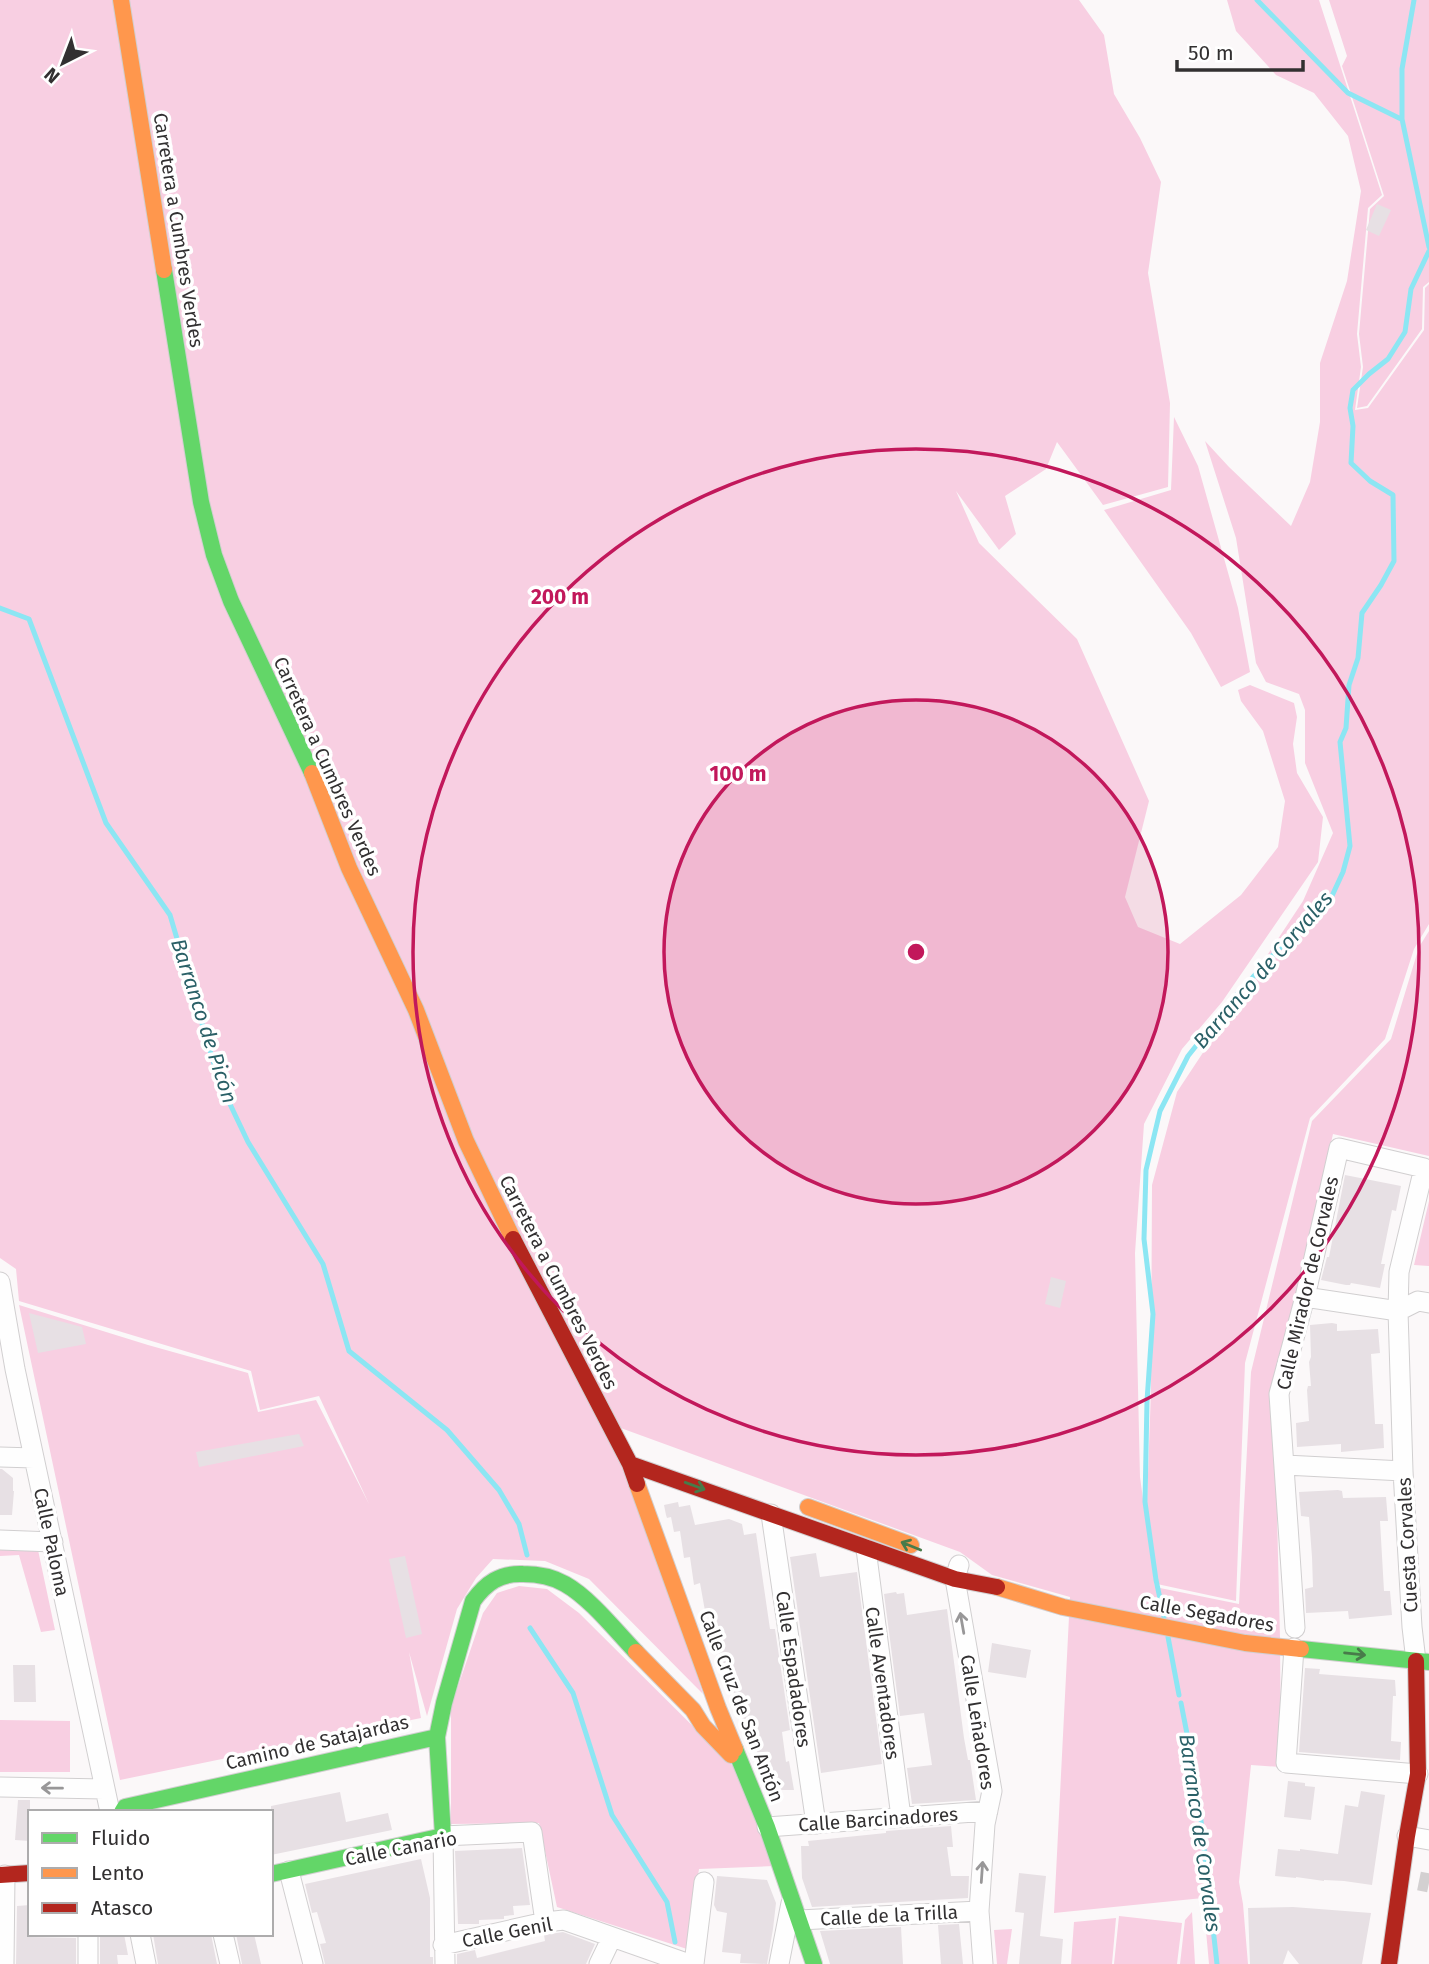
<svg xmlns="http://www.w3.org/2000/svg" width="1429" height="1964" font-family="'Fira Sans',sans-serif">
	<rect width="100%" height="100%" fill="#fbf8f9"/>
	<path fill="#f8cfe2" d="M0 0H1079L1104 35 1114 94 1140 138 1161 182 1148 273 1170 403 1168 487 1103 505 1057 442 1046 469 1005 496 1016 534 999 550 956 491 979 543 1077 639 1149 801 1125 897 1138 927 1180 944 1241 895 1278 847 1285 801 1263 731 1241 701 1238 690 1250 685 1294 703 1297 717 1293 744 1297 773 1323 817 1318 862 1222 1002 1182 1049 1144 1124 1135 1253 1140 1477 1155 1587 1239 1604 1251 1372 1312 1121 1391 1039 1419 947 1429 931V1156L1333 1134 1274 1391 1280 1638 1281 1767 1251 1765 1239 1882 1243 1904 1248 1964H1209L1203 1898 1054 1913 1070 1597 992 1575 960 1552 618 1427 703 1694 589 1579 545 1561 493 1559 476 1578 457 1609 427 1716 409 1652 421 1718 120 1780 19 1305 148 1345 248 1373 258 1412 316 1400 369 1504 319 1396 260 1410 251 1371 19 1301 16 1269 0 1258Z
		M1227 0H1319L1382 195 1368 208 1357 334 1361 367 1355 410 1368 408 1424 330 1425 288 1429 284V924L1414 949 1385 1039 1310 1118 1245 1363 1236 1601 1157 1584 1147 1503 1151 1390 1152 1185 1177 1092 1303 901 1333 833 1305 763V710L1299 694 1266 682 1256 663 1236 538 1205 441 1229 467 1291 526 1310 482 1320 422V363L1347 281 1361 191 1348 136 1314 93 1276 75 1236 31Z
		M1329 0H1429V282L1423 287 1422 329 1367 406 1357 408 1363 367 1359 334 1370 209 1384 196 1342 66 1347 56Z
		M1174 417 1198 466 1238 608 1250 672 1221 687 1191 633 1104 510 1171 490Z
		M1429 1201V1266L1414 1265Z
		M0 1550H38L55 1630 41 1632 19 1555 0 1556Z
		M519 1586 547 1589 579 1613 733 1766 774 1866 699 1869 687 1949 557 1907 539 1823 451 1824V1707L483 1613 497 1593Z
		M0 1720 70 1721V1772H0Z
		M1192 1912 1195 1964H1180L1185 1920Z
		M1119 1916 1182 1923 1177 1964H1114Z
		M1116 1918 1112 1964H1071L1074 1922Z
		M1012 1929 1007 1964H997L994 1930Z"/>
	<g fill="none" stroke-linecap="round" stroke-linejoin="round">
		<path stroke="#8ce6f3" stroke-width="5" d="M1257 0 1348 93 1401 119
			M1414 0 1402 69V119L1429 247
			M0 608 29 619 106 823 170 915 219 1081 248 1142 323 1264 349 1351 447 1430 499 1490 519 1524 527 1555
			M1164 1617 1156 1580 1145 1502 1147 1401 1153 1314 1144 1239 1146 1170 1160 1111 1188 1056 1235 997 1273 955 1331 898 1343 872 1350 846 1340 742 1346 728 1349 685 1358 658 1362 613 1381 585 1394 561 1393 495 1370 481 1351 463 1353 426 1350 408 1353 390 1369 374 1388 359 1405 332 1411 289 1429 251
			M530 1628 573 1693 612 1815 667 1902 675 1942
			M1168 1637 1179 1695
			M1181 1703 1197 1785 1217 1964"/>
	</g>
	<path fill="#e7e0e4" d="M1377 204 1391 210 1379 236 1366 230Z
		M1345 1175 1401 1186 1396 1211 1392 1210 1381 1264H1385L1380 1288 1351 1283 1350 1285H1346L1321 1280 1327 1257H1329Z
		M1051 1277 1066 1281 1060 1308 1045 1304Z
		M29 1313 82 1327 86 1344 38 1353Z
		M1332 1323 1337 1324V1331L1378 1329 1380 1353 1371 1354 1375 1424H1383L1384 1448 1341 1452V1444L1297 1447 1296 1423 1309 1421 1307 1390 1308 1386H1311L1309 1362 1311 1357 1310 1325Z
		M299 1434 304 1446 199 1467 196 1452Z
		M0 1469H2L13 1478V1491H14L12 1515H0Z
		M1338 1490 1342 1491 1343 1498 1386 1497 1388 1521H1380L1384 1591H1390L1392 1615 1349 1619 1348 1611 1306 1613 1305 1589 1313 1587 1312 1557 1309 1517 1301 1516 1299 1492Z
		M678 1502 679 1507 690 1505 695 1525 729 1519 742 1524 744 1535 756 1533 770 1629H775L790 1730 782 1732 786 1762 789 1761 794 1790H771L769 1780H766L762 1765 759 1764 757 1751H754L752 1736 748 1737 741 1720 736 1693H733L730 1671 723 1672 715 1637 712 1638 709 1610 705 1611 700 1583 694 1585 690 1557 684 1558 680 1531 674 1532 671 1517 667 1518 666 1515 664 1505Z
		M816 1553 820 1577 857 1572 882 1764 821 1773 790 1557Z
		M405 1556 422 1634 406 1638 389 1559Z
		M896 1592 897 1594 904 1593 907 1615 947 1609 964 1738 968 1760H970L976 1800 912 1804 907 1768 932 1765 924 1713 900 1716 884 1594Z
		M992 1643 1031 1650 1026 1678 988 1672Z
		M13 1665H35L36 1702H14Z
		M1305 1668 1320 1669 1319 1674 1395 1680 1396 1696H1393L1391 1741 1401 1742 1400 1760 1299 1752Z
		M1288 1781 1305 1783V1786L1315 1787 1311 1820 1284 1817Z
		M1361 1791 1385 1795 1372 1885 1344 1881 1324 1880V1881L1296 1877V1878L1275 1876 1278 1849 1300 1851V1849L1338 1854 1345 1805 1358 1807Z
		M340 1792 346 1822 388 1813 392 1830 271 1855V1806Z
		M18 1800H30V1841L15 1840Z
		M951 1826 953 1847H947L951 1876H969L968 1898 812 1907 802 1878 801 1846H809L808 1841 886 1833V1831Z
		M522 1848 530 1905 513 1906 514 1915 504 1916V1919L479 1920V1924H458L455 1851Z
		M421 1859 430 1898V1957H433V1964H325L320 1944 326 1943 317 1912 312 1913 305 1884Z
		M1019 1873 1046 1876 1040 1936 1063 1939 1061 1964H1019L1024 1913 1015 1912Z
		M717 1876 767 1880 776 1903 773 1929 767 1964 740 1963 741 1954 722 1952 727 1913 717 1911 714 1905Z
		M30 1905V1937L76 1938V1964H16L17 1906Z
		M1293 1907 1371 1913 1362 1964H1299L1288 1950 1283 1964H1250L1248 1908Z
		M959 1924 963 1964H941L938 1925Z
		M901 1927 903 1964H830L820 1931Z
		M563 1932 595 1944 586 1964H457V1954L475 1950 477 1958 545 1941 544 1935Z
		M100 1934H124L128 1955H117L118 1964H100Z
		M153 1934H211L217 1964H158Z
		M236 1934H254L261 1964H242Z"/>
	<g fill="none" stroke-linecap="round" stroke-linejoin="round">
		<path stroke="#d3d0d1" stroke-width="19" stroke-dasharray="19 10" stroke-linecap="butt" d="M1419 1881 1429 1883"/>
		<g stroke="#d1cfd0" stroke-width="21">
			<path id="street" d="M0 1282 15 1369 110 1812
				M1305 1297 1398 1311 1418 1301 1429 1303
				M0 1457 34 1458
				M1285 1465 1403 1471
				M771 1514 816 1824
				M0 1540 53 1542
				M866 1549 901 1817
				M959 1565 955 1579 992 1791 985 1824 979 1911 983 1964
				M1295 1628 1279 1394 1305 1297 1339 1148 1424 1168 1399 1272 1398 1311 1403 1471 1412 1627 1416 1661
				M1294 1648 1286 1763 1418 1774
				M0 1787 104 1789
				M767 1827 988 1811
				M1407 1836 1429 1840
				M289 1871 313 1964
				M799 1920 979 1911
				M140 1934 146 1964
				M223 1934 230 1964
				M443 1945 545 1922 564 1920 689 1964
				M4 1964 5 1875
				M88 1964V1934
				M445 1964 443 1836 532 1832 545 1922
				M599 1964 612 1937
				M694 1964 704 1882
				M779 1964 791 1903"/>
		</g>
		<g stroke="#d1cfd0" stroke-width="18">
			<path id="fast" d="M164 270 201 502 214 555 231 601 312 773
				M1301 1649 1429 1662
				M735 1749 767 1827 814 1964
				M122 1812 125 1807 437 1737
				M271 1874 443 1836 437 1737 444 1703 473 1601C486 1583 500 1573 523 1574 537 1574 553 1577 565 1584 590 1598 616 1631 636 1652"/>
		</g>
		<g stroke="#d1cfd0" stroke-width="18">
			<path id="slow" d="M121 0 164 270
				M312 773 349 868 416 1010 466 1141 513 1239
				M637 1484 718 1708 735 1749
				M808 1507 911 1545
				M997 1587 1063 1607 1245 1643 1301 1649
				M636 1652 693 1710 703 1726 731 1755"/>
		</g>
		<g stroke="#d1cfd0" stroke-width="18">
			<path id="jam" d="M513 1239 630 1464 637 1484
				M630 1464 955 1579 997 1587
				M0 1875 30 1873
				M1389 1964 1407 1836 1418 1774 1416 1661"/>
		</g>
		<use href="#street" stroke="#fefefe" stroke-width="19"/>
		<use href="#fast" stroke="#63d668" stroke-width="16"/>
		<use href="#slow" stroke="#ff974d" stroke-width="16"/>
		<use href="#jam" stroke="#b3261e" stroke-width="16"/>
	</g>
	<defs><path id="oneway-shaft" d="M-6 0H5M1.5-3L5.5 0L1.5 3" fill="none" stroke-width="1.6" stroke-linecap="round" stroke-linejoin="round" transform="scale(1.75)"/></defs>
	<g stroke="#487b4a">
		<use href="#oneway-shaft" transform="translate(695 1486) rotate(20)"/>
		<use href="#oneway-shaft" transform="translate(911 1546) rotate(-158)"/>
		<use href="#oneway-shaft" transform="translate(1355 1654) rotate(6)"/>
	</g>
	<g stroke="#989798">
		<use href="#oneway-shaft" transform="translate(962 1623) rotate(-100)"/>
		<use href="#oneway-shaft" transform="translate(52 1788) rotate(-179)"/>
		<use href="#oneway-shaft" transform="translate(982 1872) rotate(-86)"/>
	</g>
	<circle cx="916" cy="952" r="252" fill="#c2185b" fill-opacity=".12"/>
	<g fill="none" stroke="#c2185b" stroke-width="3.5">
		<circle cx="916" cy="952" r="252"/>
		<circle cx="916" cy="952" r="503"/>
	</g>
	<g text-anchor="middle" stroke-width="7" stroke-linejoin="round" paint-order="stroke">
		<g font-size="19" fill="#323031" stroke="#fff">
			<text transform="translate(179 230) rotate(81)" y="7">Carretera a Cumbres Verdes</text>
			<text transform="translate(328 766) rotate(66)" y="7">Carretera a Cumbres Verdes</text>
			<text transform="translate(559 1282) rotate(63)" y="7">Carretera a Cumbres Verdes</text>
			<text transform="translate(1307 1283) rotate(-77)" y="7">Calle Mirador de Corvales</text>
			<text transform="translate(52 1542) rotate(78)" y="7">Calle Paloma</text>
			<text transform="translate(1407 1545) rotate(-93)" y="7">Cuesta Corvales</text>
			<text transform="translate(1207 1613) rotate(10)" y="7">Calle Segadores</text>
			<text transform="translate(794 1669) rotate(82)" y="7">Calle Espadadores</text>
			<text transform="translate(883 1683) rotate(82)" y="7">Calle Aventadores</text>
			<text transform="translate(742 1706) rotate(69)" y="7">Calle Cruz de San Antón</text>
			<text transform="translate(978 1722) rotate(81)" y="7">Calle Leñadores</text>
			<text transform="translate(317 1742) rotate(-13)" y="7">Camino de Satajardas</text>
			<text transform="translate(878 1819) rotate(-4)" y="7">Calle Barcinadores</text>
			<text transform="translate(401 1848) rotate(-11)" y="7">Calle Canario</text>
			<text transform="translate(889 1915) rotate(-3)" y="7">Calle de la Trilla</text>
			<text transform="translate(507 1932) rotate(-11)" y="7">Calle Genil</text>
		</g>
		<g font-size="21" font-style="italic" fill="#2a6067" stroke="#fff">
			<text transform="translate(1263 970) rotate(-49)" y="7">Barranco de Corvales</text>
			<text transform="translate(204 1021) rotate(72)" y="7">Barranco de Picón</text>
			<text transform="translate(1200 1833) rotate(82)" y="7">Barranco de Corvales</text>
		</g>
	</g>
	<circle cx="916" cy="952" r="10" fill="#c2185b" stroke="#fff" stroke-width="3.5"/>
	<g font-size="21" text-anchor="middle" font-weight="bold" fill="#c2185b" stroke="#fff" stroke-width="7" stroke-linejoin="round" paint-order="stroke">
		<text x="560" y="604">200 m</text>
		<text x="738" y="781">100 m</text>
	</g>
	<rect x="28" y="1810" width="245" height="126" fill="#ffffff" stroke="#adacad" stroke-width="2"/>
	<rect x="42" y="1833" width="35" height="10" fill="#63d668" stroke="#adacad" stroke-width="2"/>
	<text x="91" y="1845" font-size="21" fill="#323031">Fluido</text>
	<rect x="42" y="1868" width="35" height="10" fill="#ff974d" stroke="#adacad" stroke-width="2"/>
	<text x="91" y="1880" font-size="21" fill="#323031">Lento</text>
	<rect x="42" y="1903" width="35" height="10" fill="#b3261e" stroke="#adacad" stroke-width="2"/>
	<text x="91" y="1915" font-size="21" fill="#323031">Atasco</text>
	<g transform="translate(63 63) rotate(222)" stroke="#ffffff" stroke-width="5" paint-order="stroke">
	<path d="M0-5L12 26L0 18L-12 26Z" fill="#323031"/>
	<text y="-10" font-size="19" font-weight="bold" text-anchor="middle" fill="#323031">N</text>
	</g>
	<path d="M1177 60v10h126v-10" fill="none" stroke="#323031" stroke-width="3.5"/>
	<text x="1188" y="60" font-size="21" fill="#323031" stroke="#ffffff" stroke-width="5" paint-order="stroke">50 m</text>
</svg>
